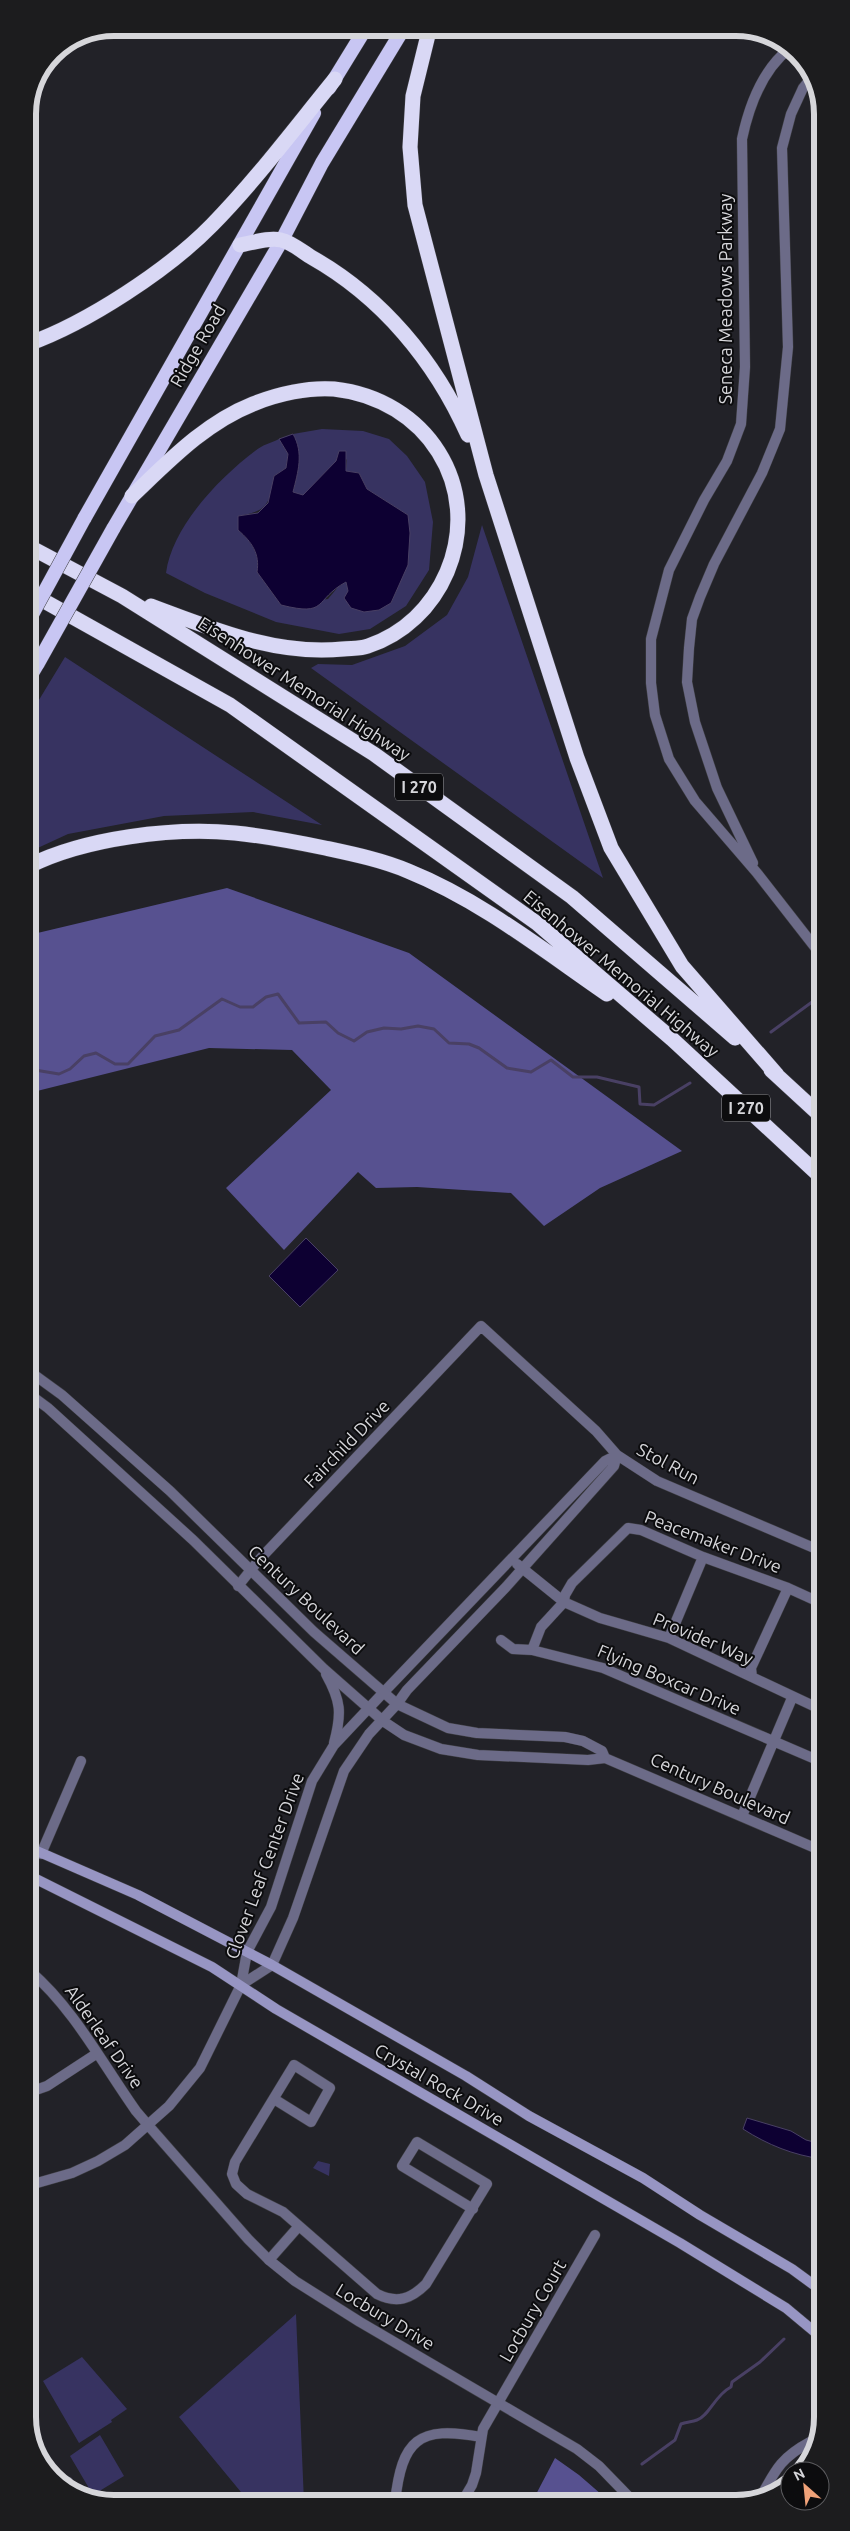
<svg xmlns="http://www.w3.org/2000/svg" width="850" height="2531" font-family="Ubuntu,sans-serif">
	<rect width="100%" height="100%" fill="#222228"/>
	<path fill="#373361" d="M322 429 363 431 389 439 407 456 425 482 433 522 429 570 406 606 370 629 339 634 276 622 205 593 166 573C172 527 219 478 255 451 262 445 271 443 279 439L288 454 286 468 274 476C269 505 268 511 238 516V530C252 542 260 554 257 572L281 605 328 599 338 587 346 582 348 591 391 603 399 585 408 515 367 489 359 473 346 471 347 460 339 451 336 461 303 496 293 492C298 475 302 450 293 434Z
		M482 525 603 878 311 668 318 664 352 665 405 646 447 615 468 577Z
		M65 657 322 825 253 812 164 816 68 834 29 852 28 718Z
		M318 2161 330 2164 329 2176 313 2168Z
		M296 2314 304 2502 250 2503 179 2417Z
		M82 2357 127 2409 111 2420 112 2422 79 2443 43 2381Z
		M100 2435 124 2476 93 2495 70 2456Z"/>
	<path fill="#575190" d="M227 888 409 953 682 1151 600 1188 544 1226 511 1193 417 1187 376 1188 358 1172 284 1250 226 1188 331 1090 292 1050 209 1048 29 1093V935Z
		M555 2458 579 2475 609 2501 532 2502Z"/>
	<path fill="#0d0032" stroke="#494064" d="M293 434C304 453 298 472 293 492L303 495 336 461 339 451H346V471L359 473 367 489 408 515 410 533 408 565 391 603 379 610 364 612 351 608 344 598 348 591 346 582C313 600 329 617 281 605L257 572C260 554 252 542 238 530V516L258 513 268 503 274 476 286 468 288 454 279 439Z
		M306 1238 338 1270 300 1307 269 1276Z
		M747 2118 791 2131 806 2140 822 2144V2159C793 2155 768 2145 743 2129Z"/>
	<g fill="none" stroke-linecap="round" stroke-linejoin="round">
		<path stroke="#494064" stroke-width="3" d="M771 1032 812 1002
			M29 1069 59 1074 70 1069 84 1056 96 1053 115 1064H128L155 1036 179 1030 222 999 240 1007H253L266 997 278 994 299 1023 326 1022 338 1033 354 1041 367 1032 384 1028 401 1029 418 1026 434 1029 449 1043 469 1044 479 1048 507 1068 531 1072 551 1060 573 1077H597L639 1087 640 1104 654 1105 690 1083
			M642 2464 675 2440 681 2424C686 2422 692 2422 697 2420 709 2416 715 2395 731 2387L732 2382 760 2362 784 2339
			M597 2501H599"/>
		<g stroke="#3f3f44" stroke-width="11">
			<path id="minor" d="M517 1564 564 1602 600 1618 669 1638 822 1710
				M238 1586 258 1561 481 1326 596 1431 617 1455 657 1481 821 1551
				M669 1638 703 1557
				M501 1640 513 1649 532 1650 603 1668 822 1762
				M532 1650 541 1627 564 1602 565 1595 572 1583 628 1528 641 1530 703 1557 788 1588 821 1603
				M752 1677 751 1668 788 1588
				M383 1693 605 1461 617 1455 614 1466 506 1587 407 1690 397 1704
				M742 1816 792 1698
				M41 1854 81 1761
				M30 1971C74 2009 102 2063 136 2111L148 2125
				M30 2092 47 2086 96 2054
				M274 2099 311 2122 330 2088 294 2065 235 2162 232 2174 236 2184 247 2194 283 2212 377 2294C397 2304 411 2299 426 2284L487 2184 417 2142 402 2166 473 2209
				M269 2260 299 2226
				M56 2481 68 2482
				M759 2500C775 2471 780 2458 810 2442L813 2446
				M395 2502C402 2440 418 2425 481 2437
				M462 2502 472 2485 476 2473 483 2429 595 2235"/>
		</g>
		<g stroke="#3f3f44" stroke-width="11">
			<path id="tertiary" d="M790 48C763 69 749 106 742 139L745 367 741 424 727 461 704 500 669 570 651 639V683L655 715 669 759 695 801 757 873 821 955
				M753 863 717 788 695 722 687 682 689 648 692 619 700 597 714 564 762 473 780 429 788 347 782 148 791 114 803 88 811 78
				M29 1371 62 1395 170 1491 314 1632 397 1704 448 1728 477 1733 565 1737 583 1741 602 1751 605 1758
				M29 1394 48 1408 193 1540 324 1669 383 1721 404 1735 441 1749 478 1755 588 1760 605 1758 822 1851
				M326 1674C341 1701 342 1713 334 1743
				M241 1985 272 1965 293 1918 344 1771 369 1734 397 1704
				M148 2125 248 2239 269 2260 295 2281 360 2322 577 2449 599 2466 633 2501
				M30 2185 72 2173 98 2161 125 2145 169 2106 200 2068 241 1985 247 1952 271 1907 312 1781 334 1745 383 1693"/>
		</g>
		<g stroke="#3f3f44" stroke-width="11">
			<path id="secondary" d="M30 1848 138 1895 272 1965 466 2076 529 2116 643 2178 700 2215 792 2269 822 2291
				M30 1876 212 1967 276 2009 680 2243 786 2308 822 2338"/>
		</g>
		<g stroke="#3f3f44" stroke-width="15">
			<path id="trunk" d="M329 88 364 31
				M84 519 314 113
				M113 529 282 240 322 163 402 31
				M28 680 38 663"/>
		</g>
		<g stroke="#3f3f44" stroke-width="16">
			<path id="motorway" d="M429 31 413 96 410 147 415 205 486 475 577 758 611 848 682 966 777 1075
				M240 245C252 243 269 237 281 240 291 242 303 252 311 257 382 297 435 361 468 435
				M28 344C87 323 168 270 212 225 256 180 295 128 335 79
				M132 496C169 461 205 423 253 404 277 394 309 387 334 389 426 399 483 486 447 572 432 607 404 634 368 646 360 649 351 648 343 649 276 656 213 629 151 606
				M28 546 122 596 374 754 572 897 735 1038
				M28 592 230 705 538 924 672 1039 821 1177
				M29 866C85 838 173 827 235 833 265 836 296 842 325 848 353 854 382 860 408 871 480 900 543 950 607 994
				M771 1070 821 1116"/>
		</g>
		<use href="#minor" stroke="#6c6b88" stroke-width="10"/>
		<use href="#tertiary" stroke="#6c6b88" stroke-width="10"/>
		<use href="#secondary" stroke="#9795c3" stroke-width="10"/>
		<use href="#trunk" stroke="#c8c6f3" stroke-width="14"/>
		<use href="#motorway" stroke="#d9d8f5" stroke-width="15"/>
		<g stroke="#3f3f44" stroke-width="15" stroke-linecap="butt">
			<path id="trunk-bridge" d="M28 622 84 519
				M38 663 113 529"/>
		</g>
		<use href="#trunk-bridge" stroke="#c8c6f3" stroke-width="14"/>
	</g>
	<g text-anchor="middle" stroke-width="4" stroke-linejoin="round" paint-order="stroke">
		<g fill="#0c0c0e" stroke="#99999d" stroke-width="1">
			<rect x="395" y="773.5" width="48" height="27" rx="4"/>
			<rect x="722" y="1094.5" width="48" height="27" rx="4"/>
		</g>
		<g font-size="16" font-weight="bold" fill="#d6d6da">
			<text x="419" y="793">I 270</text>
			<text x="746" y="1114">I 270</text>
		</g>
		<g font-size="18" fill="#d6d6da" stroke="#0c0c0e">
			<text transform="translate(726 299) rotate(-90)" y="6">Seneca Meadows Parkway</text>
			<text transform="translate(198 346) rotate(-60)" y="6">Ridge Road</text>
			<text transform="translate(304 689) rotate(33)" y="6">Eisenhower Memorial Highway</text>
			<text transform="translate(621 974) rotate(40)" y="6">Eisenhower Memorial Highway</text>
			<text transform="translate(347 1444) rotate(-46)" y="6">Fairchild Drive</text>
			<text transform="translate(668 1464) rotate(28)" y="6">Stol Run</text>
			<text transform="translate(713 1542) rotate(21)" y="6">Peacemaker Drive</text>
			<text transform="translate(306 1600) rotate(43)" y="6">Century Boulevard</text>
			<text transform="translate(703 1639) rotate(23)" y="6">Provider Way</text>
			<text transform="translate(669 1680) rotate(23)" y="6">Flying Boxcar Drive</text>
			<text transform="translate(720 1789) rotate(24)" y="6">Century Boulevard</text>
			<text transform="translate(265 1866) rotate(-70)" y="6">Clover Leaf Center Drive</text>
			<text transform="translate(104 2037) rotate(55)" y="6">Alderleaf Drive</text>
			<text transform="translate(439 2085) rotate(30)" y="6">Crystal Rock Drive</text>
			<text transform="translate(533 2311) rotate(-60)" y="6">Locbury Court</text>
			<text transform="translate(385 2317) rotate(31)" y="6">Locbury Drive</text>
		</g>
	</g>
	<path d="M0 0H850V2531H0ZM114 36H736A78 78 0 0 1 814 114V2417A78 78 0 0 1 736 2495H114A78 78 0 0 1 36 2417V114A78 78 0 0 1 114 36Z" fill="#1c1c1e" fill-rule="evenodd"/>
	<path fill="none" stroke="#d6d6da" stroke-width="6" d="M114 36H736A78 78 0 0 1 814 114V2417A78 78 0 0 1 736 2495H114A78 78 0 0 1 36 2417V114A78 78 0 0 1 114 36Z"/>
	<g transform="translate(805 2486) rotate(333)"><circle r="24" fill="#0c0c0e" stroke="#5d5d60"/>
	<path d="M0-4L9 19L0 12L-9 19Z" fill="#f0a279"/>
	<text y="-8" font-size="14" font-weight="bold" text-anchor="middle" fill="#d6d6da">N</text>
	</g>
</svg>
